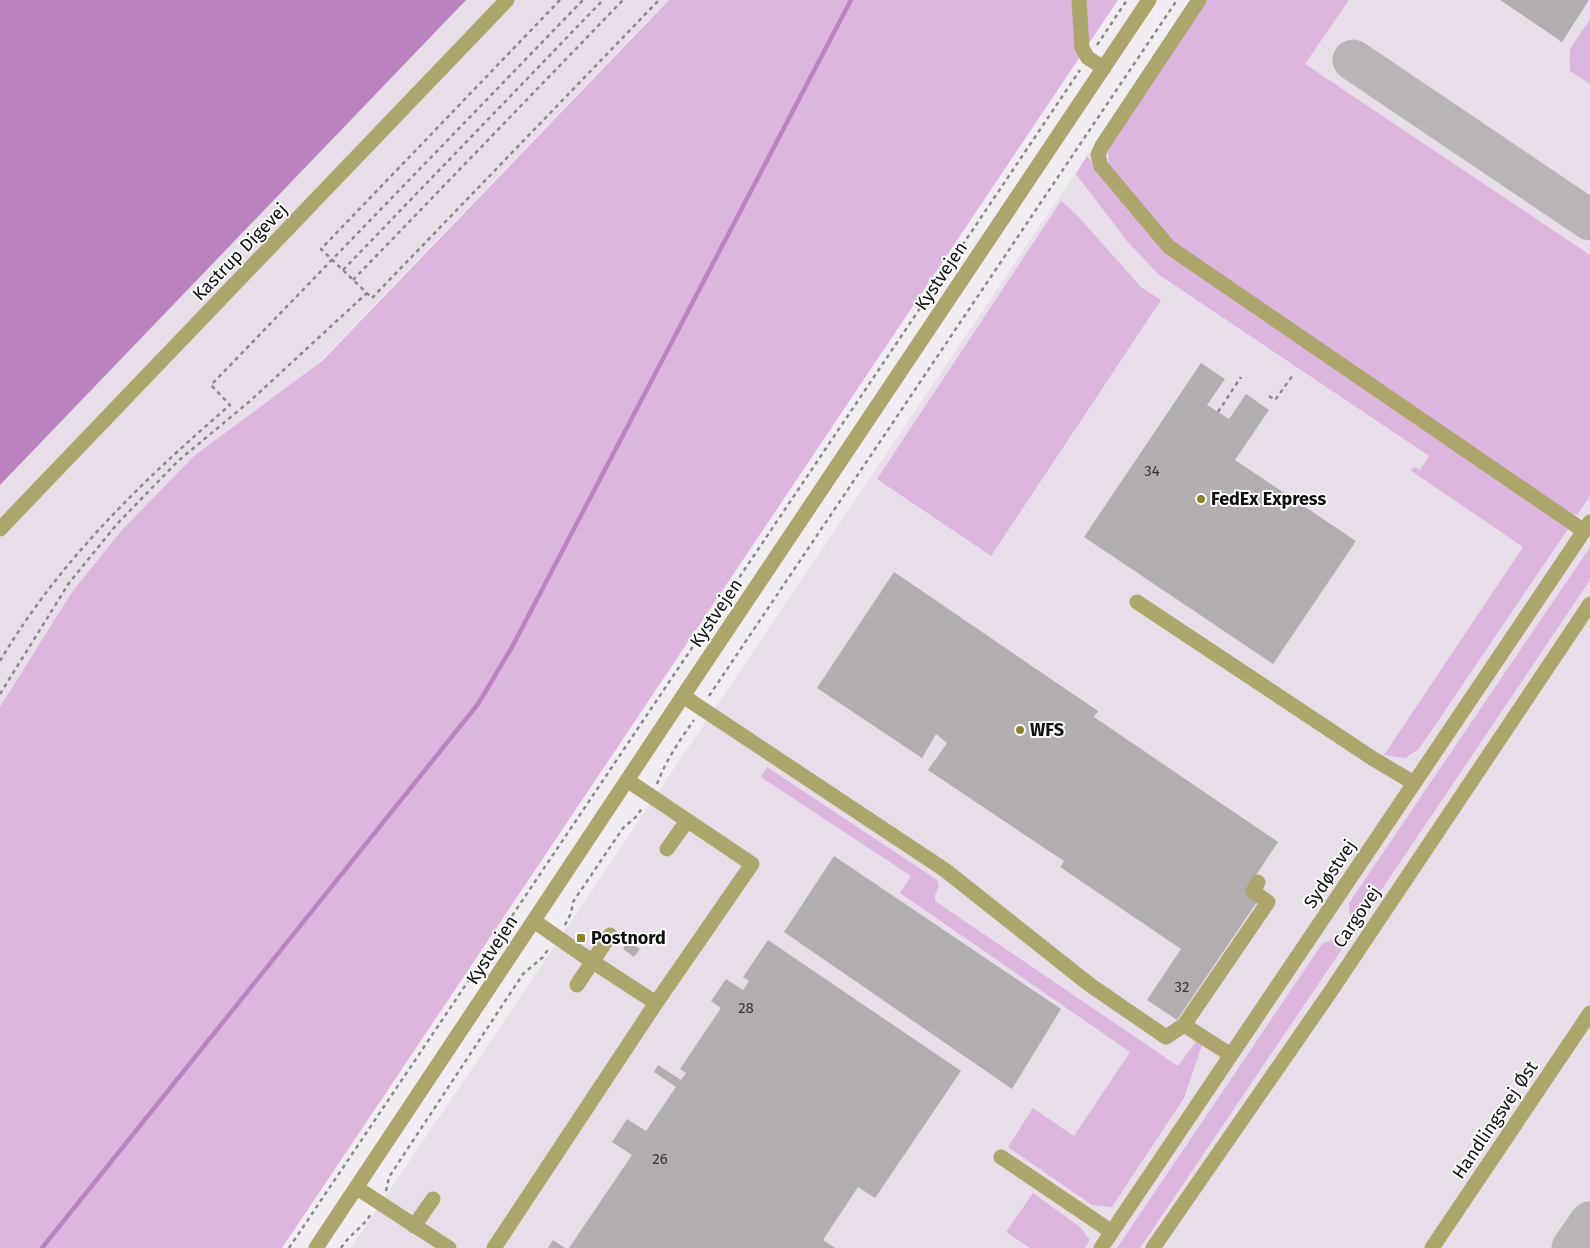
<svg xmlns="http://www.w3.org/2000/svg" width="1590" height="1248" font-family="'Fira Sans',sans-serif">
	<rect width="100%" height="100%" fill="#f1ecf1"/>
	<path fill="#e8dee9" d="M465 0H668L268 415 0 824V482Z
		M1192 0H1590V1248H351Z"/>
	<path fill="#ddb6e0" d="M669 0H1118L282 1248H0V707L72 592 122 530 194 456 322 361Z
		M1206 0H1349L1305 64 1590 255V496L1577 515 1568 512 1172 242 1109 164 1108 153 1111 141Z
		M1590 19V84L1570 71V49Z
		M1087 156 1167 254 1568 529 1419 749 1405 758 1384 755 1523 547 1410 470 1415 467 1420 470 1429 456 1158 274 1127 241 1076 174Z
		M1061 201 1076 214 1141 287 1161 300 991 556 877 479Z
		M1590 547V580L1360 922 1355 923 1350 918 1349 903Z
		M767 767 937 880 939 886 935 895V901L1178 1066 1198 1039 1203 1042 1184 1098 1112 1207 1092 1205 1008 1147 1033 1108 1074 1136 1130 1052 900 893 911 876 761 777Z
		M1338 937 1344 946 1140 1248H1117L1322 944Z
		M1033 1193 1080 1227 1090 1240 1085 1248H1030L1006 1232Z"/>
	<path fill="#bb82c0" d="M0 0H466L0 485Z"/>
	<g fill="none" stroke-linecap="round" stroke-linejoin="round">
		<path stroke="#bb82c0" stroke-width="4.5" d="M42 1248 478 704 512 647 851 0"/>
		<path stroke="#b8b4b8" stroke-width="41" d="M1353 60 1590 220
			M1572 1248 1590 1222"/>
	</g>
	<path fill="#b1adb1" d="M1500 0H1589L1562 42Z
		M1201 363 1225 379 1207 405 1229 419 1246 394 1269 410 1235 460 1356 541 1273 664 1084 537Z
		M894 572 1098 711 1094 717 1278 842 1246 890 1259 899 1177 1020 1147 1000 1181 949 1060 867 1064 861 928 770 947 743 936 734 922 758 817 688Z
		M834 856 1061 1009 1012 1089 784 932Z
		M768 940 961 1071 875 1198 858 1187 823 1240 835 1248H569L632 1155 612 1142 627 1119 646 1131 676 1087 654 1072 658 1065 681 1080 686 1073 680 1069 721 1008 711 1001 726 979 743 990 749 981 743 977Z
		M628 941 640 949 634 957 623 949Z
		M553 1240 565 1248H548Z"/>
	<g fill="none" stroke-linecap="round" stroke-linejoin="round">
		<path stroke="#8b878b" stroke-width="2.5" stroke-dasharray="4 4" stroke-linecap="butt" d="M560 0 321 249 372 298 659 0
			M1097 45 1127 0
			M343 270 603 0
			M353 280 623 0
			M1269 396 1275 400 1293 375
			M1218 412 1241 377
			M0 661C59 561 143 480 230 405L211 385 583 0
			M0 694 69 583 117 524 178 461 250 401 367 293
			M709 696 1177 0
			M657 784C666 760 680 740 694 720
			M565 925 571 913 573 902 623 828 637 816 642 808
			M386 1191 389 1177 523 974 543 957 549 948
			M289 1248 1080 70
			M341 1248C349 1235 363 1227 371 1214"/>
		<path stroke="#aca56c" stroke-width="15" d="M1079 0 1082 48 1088 58 1104 68
			M1199 0 1102 146 1098 155 1101 166 1169 247 1584 531
			M0 529 507 0
			M1137 602 1372 758 1414 783
			M683 696 945 870 1090 985 1166 1037 1184 1025 1231 1055
			M667 849 687 821
			M534 921 593 962 656 1003
			M577 985 610 935
			M1184 1025 1268 902 1253 891 1258 882
			M1001 1157 1112 1232
			M357 1188 449 1248
			M414 1226 433 1199
			M316 1248 683 696 1149 0
			M494 1248 656 1003 752 864 627 780
			M1101 1248 1590 522
			M1153 1248 1331 991 1590 604
			M1432 1248 1590 1013"/>
	</g>
	<g fill="#8e8229" stroke="#fff" stroke-width="2">
		<circle cx="1201" cy="499" r="5"/>
		<circle cx="1020" cy="730" r="5"/>
		<rect x="576" y="933" width="10" height="10" rx="2.5"/>
	</g>
	<g text-anchor="middle" stroke-width="4" stroke-linejoin="round" paint-order="stroke">
		<g font-size="15" fill="#383638">
			<text x="1152" y="476">34</text>
			<text x="1182" y="992">32</text>
			<text x="746" y="1013">28</text>
			<text x="660" y="1164">26</text>
		</g>
		<g font-size="18" fill="#100f10" stroke="#fff">
			<text transform="translate(240 252) rotate(-46)" y="6">Kastrup Digevej</text>
			<text transform="translate(941 276) rotate(-56)" y="6">Kystvejen</text>
			<text transform="translate(716 613) rotate(-56)" y="6">Kystvejen</text>
			<text transform="translate(1330 874) rotate(-56)" y="6">Sydøstvej</text>
			<text transform="translate(1357 917) rotate(-56)" y="6">Cargovej</text>
			<text transform="translate(492 950) rotate(-57)" y="6">Kystvejen</text>
			<text transform="translate(1495 1120) rotate(-56)" y="6">Handlingsvej Øst</text>
		</g>
		<g font-size="18" font-weight="bold" fill="#100f10" stroke="#fff" text-anchor="start">
			<text x="1211" y="505">FedEx Express</text>
			<text x="1030" y="736">WFS</text>
			<text x="591" y="944">Postnord</text>
		</g>
	</g>
</svg>
